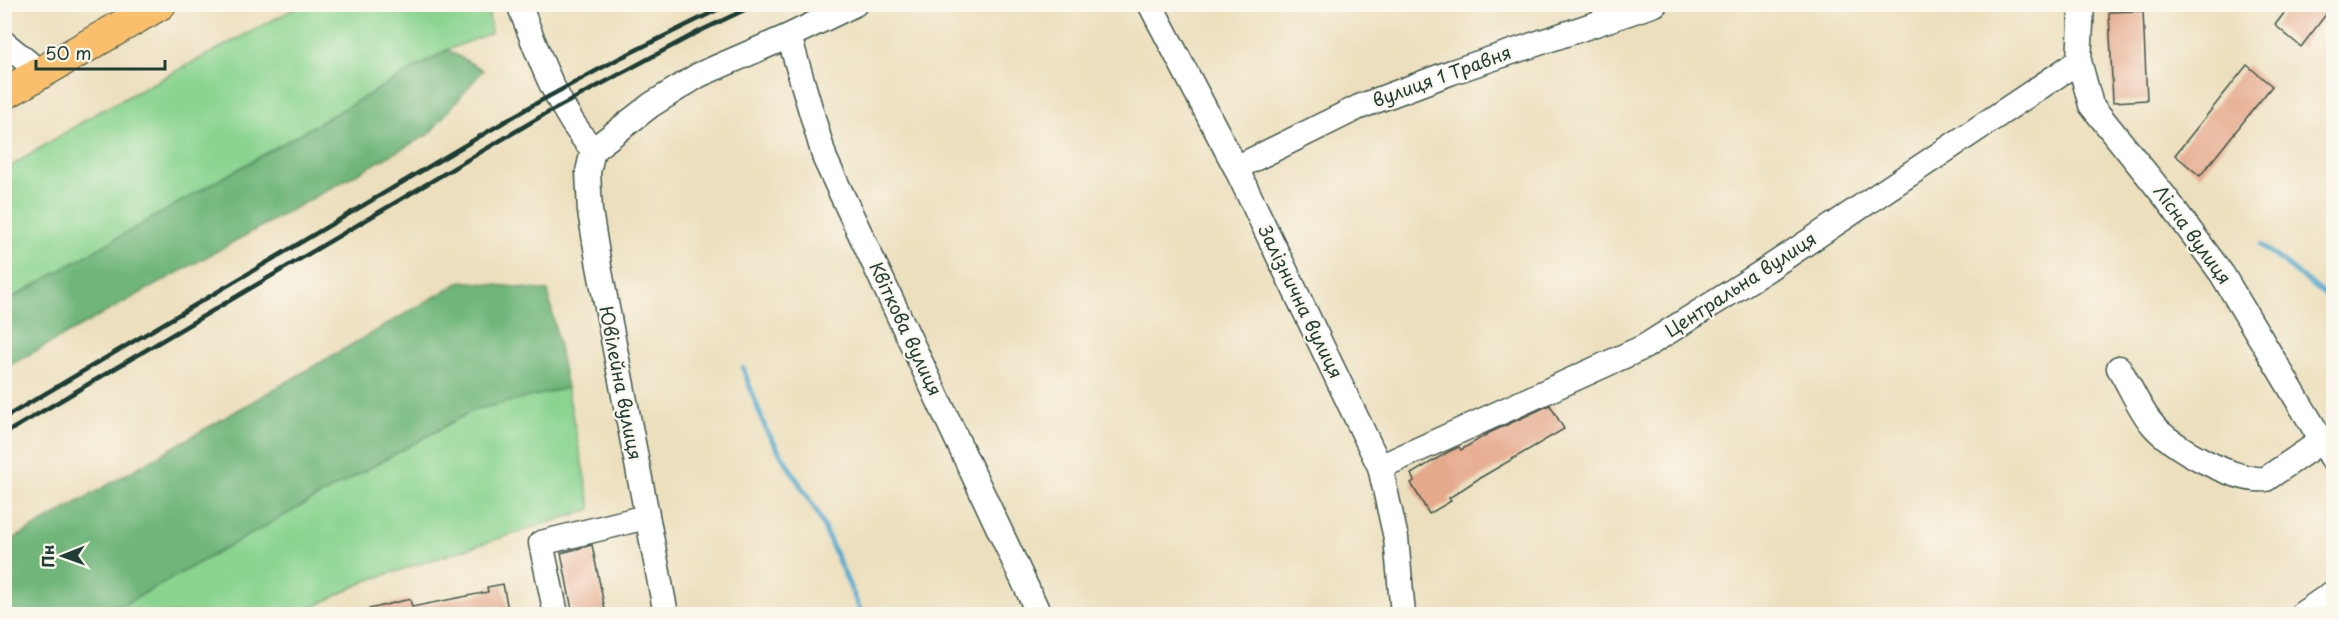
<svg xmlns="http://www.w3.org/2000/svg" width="2338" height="619" font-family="'Playpen Sans',sans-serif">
	<rect width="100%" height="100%" fill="#fbf7ec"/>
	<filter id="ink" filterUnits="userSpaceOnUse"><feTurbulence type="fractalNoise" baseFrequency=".0167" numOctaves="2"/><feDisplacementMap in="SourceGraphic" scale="12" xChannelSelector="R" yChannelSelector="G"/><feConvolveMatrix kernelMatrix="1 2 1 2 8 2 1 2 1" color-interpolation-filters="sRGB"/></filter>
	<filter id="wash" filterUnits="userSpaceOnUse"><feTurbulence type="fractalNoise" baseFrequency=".008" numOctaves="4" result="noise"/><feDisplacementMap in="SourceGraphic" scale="24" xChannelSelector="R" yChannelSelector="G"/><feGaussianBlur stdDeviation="1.35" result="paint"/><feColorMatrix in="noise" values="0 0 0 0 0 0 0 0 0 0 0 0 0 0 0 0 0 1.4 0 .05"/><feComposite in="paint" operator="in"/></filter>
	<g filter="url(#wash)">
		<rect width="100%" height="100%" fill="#ecdfbd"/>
		<path fill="#8ad490" stroke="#548862" stroke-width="1.5" d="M301 5H488L491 33 447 50 5 302V170L95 114Z
			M567 388 591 509 366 581 299 614H107L474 410Z"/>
		<path fill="#6fb67a" stroke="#477a57" stroke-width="1.5" d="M447 50 483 70 429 134 5 368V302Z
			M462 281 548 291 567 388 474 410 107 614H5V544Z"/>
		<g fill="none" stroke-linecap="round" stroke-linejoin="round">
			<path stroke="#51a8ce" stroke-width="5" d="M2261 245 2334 302
				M743 368 766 430 817 512 862 614"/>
		</g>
		<g id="blocks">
			<path fill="#e5a98c" d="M2291 4H2334L2301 47 2275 25Z
				M2143 11 2147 100 2113 102 2109 12Z
				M2247 65 2272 86 2200 176 2175 155Z
				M1550 405 1564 429 1478 479 1449 498 1451 501 1429 514 1411 483 1414 481 1411 474 1448 452 1459 447 1461 450 1489 433Z
				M592 545 606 615H573L561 553Z
				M503 584 509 615H369V609L410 599 412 607 488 592 487 587Z"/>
		</g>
	</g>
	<g filter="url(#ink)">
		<use href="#blocks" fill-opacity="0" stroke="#3e5549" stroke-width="1.5"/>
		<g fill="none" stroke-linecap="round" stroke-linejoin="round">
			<g stroke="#3e5549" stroke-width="27">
				<path id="minor" d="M519 4C538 54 557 109 593 150
					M1150 4 1236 168 1380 467 1396 538 1403 614
					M2082 4 2079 61 2091 105 2166 198 2222 274 2334 461
					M789 36 825 159 1039 614
					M4 43 41 73
					M593 150 588 172 590 211 599 266 666 614
					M593 150 651 105 699 75 789 36 855 4
					M1236 168 1359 107 1452 72 1655 4
					M2119 368C2130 386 2139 408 2152 424 2170 447 2237 483 2266 479L2323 440
					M1380 467 1644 347 1763 272 2079 61
					M556 614 541 543 646 517
					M2302 614 2334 592"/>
			</g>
			<g stroke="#3e5549" stroke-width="34">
				<path id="major" d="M4 94 160 4"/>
			</g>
			<use href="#minor" stroke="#fff" stroke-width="24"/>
			<use href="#major" stroke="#f9bf6c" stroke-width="32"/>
			<path stroke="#1f3d34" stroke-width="4.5" d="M4 418 533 105 618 59 729 4
				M4 434 540 117 700 31 757 4"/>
		</g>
	</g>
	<g text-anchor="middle" stroke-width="4.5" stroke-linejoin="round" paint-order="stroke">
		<g font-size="18" fill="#1f3d34" stroke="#fbf7ec">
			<text transform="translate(1442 77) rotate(-20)" y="6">вулиця 1 Травня</text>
			<text transform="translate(2192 235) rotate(54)" y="6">Лісна вулиця</text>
			<text transform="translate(1741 285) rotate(-33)" y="6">Центральна вулиця</text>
			<text transform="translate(1300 302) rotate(64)" y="6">Залізнична вулиця</text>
			<text transform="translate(905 329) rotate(65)" y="6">Квіткова вулиця</text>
			<text transform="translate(620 383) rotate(79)" y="6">Ювілейна вулиця</text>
		</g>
	</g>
	<rect width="2338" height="619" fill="none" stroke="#fbf7ec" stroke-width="24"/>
	<g transform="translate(63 556) rotate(269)" stroke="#fbf7ec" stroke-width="4.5" paint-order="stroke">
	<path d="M0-4.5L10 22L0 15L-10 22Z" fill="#1f3d34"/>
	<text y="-9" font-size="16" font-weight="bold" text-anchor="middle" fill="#1f3d34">Пн</text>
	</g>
	<path d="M36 60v9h129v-9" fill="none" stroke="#1f3d34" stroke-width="3"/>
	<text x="45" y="60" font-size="18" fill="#1f3d34" stroke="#fbf7ec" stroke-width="4.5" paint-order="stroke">50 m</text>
</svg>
